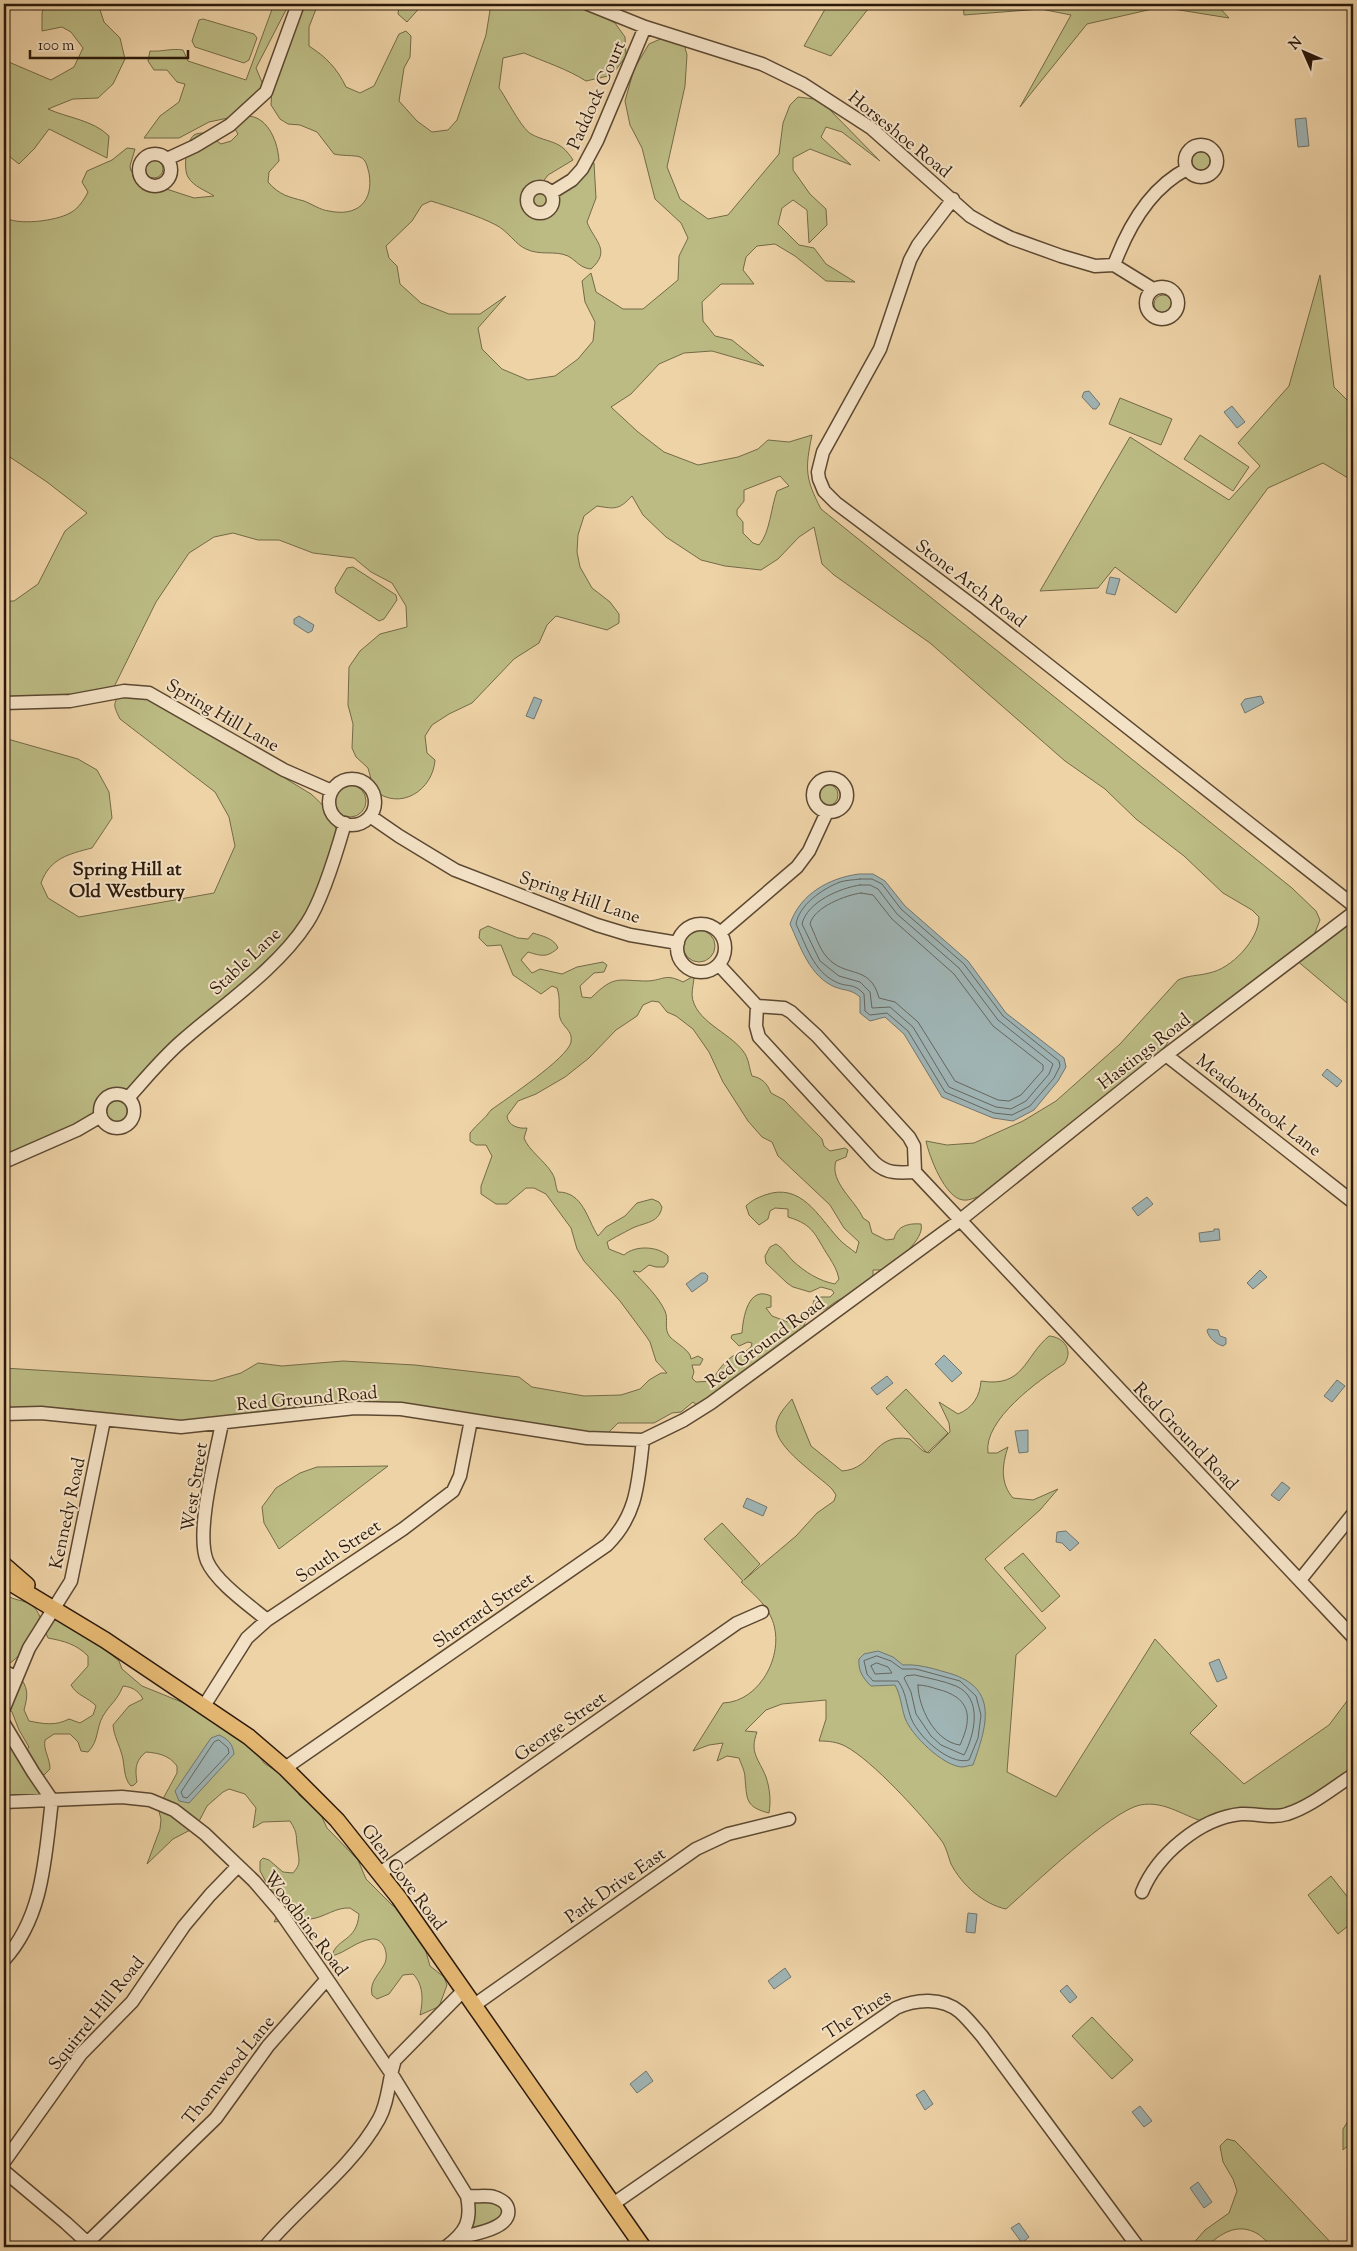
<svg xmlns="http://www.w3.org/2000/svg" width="1357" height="2251" font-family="'Sorts Mill Goudy',serif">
	<rect width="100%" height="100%" fill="#eed3a7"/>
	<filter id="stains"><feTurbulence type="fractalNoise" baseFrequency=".004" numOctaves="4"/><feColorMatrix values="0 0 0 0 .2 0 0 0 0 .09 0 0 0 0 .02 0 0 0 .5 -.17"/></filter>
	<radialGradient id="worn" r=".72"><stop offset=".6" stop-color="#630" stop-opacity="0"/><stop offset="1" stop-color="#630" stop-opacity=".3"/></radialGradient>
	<path fill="#bcbb84" stroke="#746a47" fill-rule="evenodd" d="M45 4H98L104 22 120 38 125 59 113 84 98 98 73 99 48 109C68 118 93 120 109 136L107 158 49 129 34 149 19 164 5 153 4 60 51 80 74 67 83 48 71 32 62 27 42 31V13Z
		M274 4H289L256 68 264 87 249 116C269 118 278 143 279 161L269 172 268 182C279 195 289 197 304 201 312 204 320 210 329 211 357 217 374 202 369 173 367 167 367 160 360 157 355 155 341 156 334 154L317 132 300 125 288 124 280 119 271 105 272 88 305 4H318L309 27V46C326 57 337 68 346 87L360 93 374 86 399 34 406 31 411 36 410 57 404 68 399 101 417 121 432 132 448 130 457 120 486 35 491 4H577L615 23 625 37 626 56 615 71 608 76 586 81C567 69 545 62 524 53L503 58 499 88C507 99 521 128 531 134 550 144 560 139 573 160L548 175 539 187H550L576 171 594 163 596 198 587 222C594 241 612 250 591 269 580 268 577 261 568 256 554 250 540 256 526 249 516 245 508 231 496 225 479 216 450 207 431 201L422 205 412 221 386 246 389 258 397 266 400 284 421 303 449 314H480L506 296 478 328 482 349 502 369 528 380 555 376 578 359 593 341 595 322 585 302 582 281 591 273 596 292 623 309H643L678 280 679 256 688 238 681 223 655 199 642 148 630 125 625 101 634 69 649 44 665 37 684 44 687 55 685 86 667 167 680 199 708 219 728 215 779 154 783 123 790 105 798 97 814 99 828 108 880 161 842 132 826 127 821 137 851 165 810 149 793 158V170L810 194 826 209 827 225 809 243 807 210 793 200 782 208 778 224 799 245 814 248 826 264 855 282 826 281 795 256 775 244 757 246 746 257 743 270 754 284H721L702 302 703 321 715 336 732 340 764 366 712 351 684 353 659 364 631 394 611 407 638 432 664 452 698 465 738 457 758 449 768 440 789 442 812 435C805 469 805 478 821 509L1292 888 1316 911 1320 920 1314 935 1199 1022 1176 1031 1161 1052 986 1193C979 1196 970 1201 963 1200 945 1198 929 1156 926 1141L947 1145 974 1143 1023 1121 1056 1101 1120 1044 1178 980C1189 975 1198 976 1209 973 1231 969 1259 940 1259 917L1252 910 1223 893 1184 856 1136 819 1105 789 1065 761 930 643 834 575 822 564 814 527 799 537 778 559 761 570 725 566 701 560 666 537 643 515 632 496C619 510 615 509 597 506L584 516 578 535 577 552 580 567 592 588 610 602 619 614V623L607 630 556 616 547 625 539 643 514 659 472 703 449 714 432 725 425 736 427 753 435 760C433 790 400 812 374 790L368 768 356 757 352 748 353 724 348 705 349 667 360 651 380 634 407 627 406 606 392 583 371 572 354 558 313 553 279 540H258L233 533 214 537 189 553 156 602 111 693 4 703V601H14L38 584 65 531 87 513 47 482 4 453V217C17 226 56 221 70 213 78 209 84 200 88 192L82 182 87 171 112 160 127 148 135 149 130 166 131 171 148 183 194 198 214 196C205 190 194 187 188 177 183 169 186 141 194 135 197 133 202 133 206 133L221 144 231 141 238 134 228 118 209 122 179 138H144L160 116 179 102 185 84 177 82 167 70H154L148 61 150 51C162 52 171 48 183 50L188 61 246 80ZM780 476 789 486 777 491C771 507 770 533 759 545L753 543 743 533V522L737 515V510L744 501V490Z
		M399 4H423L407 22 398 14Z
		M828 4H872L831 56 804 46Z
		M963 4H1216L1229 18 1161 7 1087 24 1020 107 1071 15 1041 9 964 15Z
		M203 19 254 34 257 38 249 60 244 63 195 47 192 41 199 20Z
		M1192 161a9 9 0 1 1 18 0a9 9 0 1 1-18 0Z
		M145 169a9 9 0 1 1 18 0a9 9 0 1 1-18 0Z
		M1320 275 1334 387 1353 406V481L1323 463 1268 488 1176 613 1115 567 1098 588 1040 591 1130 437 1229 500 1260 466 1238 443 1289 386Z
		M1154 304a9 9 0 1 1 18 0a9 9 0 1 1-18 0Z
		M1120 398 1172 419 1161 445 1109 424Z
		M1200 435 1249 467 1233 491 1184 459Z
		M353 567 396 595 397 600 384 619 379 621 336 593 335 588 347 568Z
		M124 691H141L311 794C324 805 334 818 337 834L309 921 125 1096C112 1092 101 1098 100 1113L4 1162V738L78 759 97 770 109 792 112 818 92 848C69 854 50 858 41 883L48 898 79 917 214 893 235 846 229 817 215 792 120 719C112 703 113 703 124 691Z
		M816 795a11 11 0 1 1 22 0a11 11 0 1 1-22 0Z
		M334 801a16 16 0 1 1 32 0a16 16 0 1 1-32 0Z
		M1353 913V1008L1295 959Z
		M488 926 518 938 528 939 533 933C542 936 554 938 558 948 547 958 541 956 528 952L521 960 532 973 540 969 562 974 577 967 603 962 607 965 604 972 594 973 580 986 582 997 591 998C615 974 618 981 648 981 664 980 665 973 683 982L694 976C694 982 692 989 692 995 694 1021 729 1032 743 1051 749 1058 749 1068 752 1076 762 1078 767 1083 771 1093L784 1100 822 1139 824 1146 830 1151 845 1148 848 1150 846 1157 836 1161C829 1182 856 1201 863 1218L869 1222 872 1233 886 1240 894 1239C897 1226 908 1223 921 1224 925 1240 896 1261 884 1270H873V1279C861 1287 850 1294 837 1301 830 1305 828 1309 819 1311L813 1304 814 1300 821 1297H830L834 1293 832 1290 821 1287 810 1292 793 1287 787 1283 766 1263 765 1256 770 1247 776 1244C784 1249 787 1255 793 1261 805 1272 819 1281 835 1284L839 1279C837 1270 834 1265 829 1257 815 1236 815 1225 788 1217V1209L775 1208 770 1211 768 1219 759 1225 749 1215 746 1206C752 1200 757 1198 765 1195 801 1182 818 1216 838 1238 843 1244 850 1248 856 1253L859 1242 844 1228 830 1205 778 1156 772 1142 762 1137 748 1121 723 1082 709 1052 693 1029 676 1016 667 1012 659 1002 652 1001 643 1005 637 1016 616 1030 589 1058 565 1077 536 1094 518 1101 507 1116C508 1126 519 1129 527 1128L524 1138C529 1151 544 1160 552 1173 556 1179 555 1186 558 1192 583 1192 587 1219 598 1236L606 1227 625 1216 637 1203 652 1199 659 1202 662 1207C659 1222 648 1222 635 1227 632 1228 610 1240 607 1242L609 1249 624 1255C635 1245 658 1246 668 1256V1262L664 1267H656L649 1265 640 1272 633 1271C644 1283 658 1296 665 1311 669 1320 663 1328 670 1337 676 1343 691 1351 691 1359L698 1356 703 1359 700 1365H692L694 1372 692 1378 696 1382 712 1381C719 1368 730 1353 745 1352L751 1347 752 1343 748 1342 739 1346 731 1338 732 1335 742 1333C743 1318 748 1285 771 1296V1307L766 1308 772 1316 788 1322 792 1318 798 1319 803 1315 806 1320 803 1328 699 1407 693 1402 681 1412 672 1413 654 1423H618L606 1435 547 1425 531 1427 401 1407 383 1402 367 1405 294 1407 199 1420 163 1421 72 1409 4 1408V1368L213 1381 241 1373 258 1363 282 1366 343 1361 415 1365 519 1377 532 1387 584 1396 621 1395 640 1389 649 1380 661 1373H667L656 1361 650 1342 646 1336 620 1301 584 1261 577 1249 571 1228 546 1194 534 1188H526L507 1204H496L481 1194V1186L492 1156 486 1145H476L470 1141V1133C477 1124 485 1119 491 1110 506 1099 568 1058 571 1042 573 1030 563 1028 560 1018 558 1012 561 999 557 988L552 986 541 994 513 975 501 945 487 946 479 938 480 930Z
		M683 946a16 16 0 1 1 32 0a16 16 0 1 1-32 0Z
		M103 1110a14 14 0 1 1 28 0a14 14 0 1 1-28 0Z
		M1049 1336C1064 1337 1074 1351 1064 1364 1039 1380 983 1420 988 1453H997L1008 1447C1002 1465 1000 1483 1013 1498L1033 1500 1058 1489 1040 1510 985 1559 1046 1628 1016 1655 1007 1772 1056 1797 1155 1639 1217 1706 1190 1733 1244 1784 1329 1725 1353 1693V1775C1337 1785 1320 1799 1302 1807 1295 1810 1215 1824 1209 1823 1185 1818 1166 1800 1140 1805 1111 1811 1032 1886 1006 1909 983 1904 962 1885 951 1864 948 1856 946 1846 941 1840 922 1815 872 1760 845 1746 837 1742 829 1741 819 1741L826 1719V1700L782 1704 766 1710 745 1731 757 1732C749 1753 759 1759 766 1777 770 1789 771 1801 769 1813 745 1807 747 1799 745 1778 745 1771 741 1764 739 1758L727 1756 717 1761 723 1743 709 1745 693 1751 723 1703C761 1702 787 1651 771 1617 766 1604 751 1592 741 1582L743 1581 704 1539 722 1523 760 1564 744 1580 796 1536 817 1513 834 1501 836 1495 832 1489C818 1475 775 1448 776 1426 777 1415 786 1406 792 1399L811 1446 842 1471C875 1469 872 1432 910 1439L923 1451 929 1453 950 1432 949 1423 939 1402 958 1414C973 1408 980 1396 981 1381 1024 1388 1024 1357 1049 1336Z
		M906 1389 948 1433 927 1453 886 1408Z
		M388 1466 279 1549 264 1523 262 1507 276 1488 300 1473 317 1467Z
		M1023 1553 1060 1596 1042 1612 1004 1568Z
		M4 1594C19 1604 32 1597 40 1617 36 1624 35 1629 32 1637 28 1647 14 1662 4 1667V1631L8 1625 5 1611 9 1601 4 1600Z
		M55 1620 64 1622 107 1651 119 1661 122 1669 142 1686 194 1707 256 1751 264 1763 295 1784 299 1795 320 1813 327 1828 358 1860 366 1879 392 1905 403 1912 425 1948 430 1966 444 1977 447 1985 440 2004 438 2007 420 2015C423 2001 424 1985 413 1974L403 1975 389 1994 377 1999 372 1995C369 1981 380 1974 385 1963 389 1953 383 1938 372 1939 356 1941 347 1952 332 1956 336 1938 357 1942 359 1914L350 1908C336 1907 325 1917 311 1919 299 1921 286 1920 274 1922L282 1907 289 1900 275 1899 260 1871V1861L263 1858 269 1860 283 1872 293 1873C301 1864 299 1861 298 1851 295 1836 299 1835 290 1821L263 1822 253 1828 256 1808 245 1794 229 1789 223 1792 207 1806 196 1827 173 1839 147 1864 160 1829 161 1819 158 1808 177 1773V1766C169 1755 158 1753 146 1752 135 1761 135 1769 137 1782L134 1785 131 1786C123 1778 125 1765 122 1755 119 1744 114 1736 113 1725L129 1706 143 1699C138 1690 132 1687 123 1686 117 1701 110 1704 103 1716 96 1728 99 1741 88 1752L81 1751 78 1742 70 1734H54L45 1740C43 1750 50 1758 50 1769L44 1775H37L52 1800 4 1802V1724L26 1751 29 1747 19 1730 12 1712 4 1704V1679L8 1682 13 1679 22 1680C29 1691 27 1698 24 1710L29 1721C44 1724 56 1726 69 1719L80 1723 93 1715 96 1706C88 1697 77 1696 71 1685L88 1666V1656C76 1644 64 1641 48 1638L45 1631Z
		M1331 1876 1353 1904V1922L1338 1934 1308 1895Z
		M1092 2017 1133 2060 1112 2079 1072 2036Z
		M1353 2113V2141L1343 2150V2129Z
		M1227 2139 1235 2141 1242 2148 1335 2247C1318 2247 1293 2251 1277 2247 1270 2246 1264 2238 1258 2234 1238 2222 1221 2233 1206 2247H1190L1205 2230 1229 2213 1237 2191 1233 2179 1223 2162 1220 2146Z
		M467 2196 503 2201 507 2218 463 2232Z"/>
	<path fill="#9fb4b4" stroke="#717670" d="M1306 118 1309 146 1298 147 1295 119Z
		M1089 391 1100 404 1096 409H1093L1082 397 1084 392Z
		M1232 406 1245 422 1237 428 1224 412Z
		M1110 577 1120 579 1115 595 1106 593Z
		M299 616 314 625 312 631 308 633 294 624V619Z
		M1261 696 1264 703 1245 713 1241 704 1245 699Z
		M534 697 542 700 534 719 526 716Z
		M859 874H873L885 881 905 906 968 961 1006 1013 1064 1058 1066 1067 1058 1081 1034 1110 1013 1121 993 1118 942 1097 904 1034 885 1017 870 1021 860 1013V997C851 989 845 991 835 987 810 977 800 946 790 924 800 894 829 878 859 874Z
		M1327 1069 1342 1081 1337 1087 1322 1075Z
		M1147 1197 1153 1204 1138 1216 1132 1208Z
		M1214 1229H1219L1220 1240 1200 1242 1199 1233 1214 1231Z
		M1260 1270 1267 1277 1253 1289 1247 1283Z
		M701 1273H705L708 1276 707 1281 692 1292 686 1284Z
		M1208 1329 1218 1330 1220 1336 1226 1338V1344L1223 1346C1216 1344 1209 1338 1207 1331Z
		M944 1355 962 1373 952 1382 935 1364Z
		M887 1376 893 1383 877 1395 871 1388Z
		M1337 1380 1345 1386 1332 1402 1324 1396Z
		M1028 1430V1452L1019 1453 1015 1431Z
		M1282 1482 1290 1488 1279 1501 1271 1495Z
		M747 1498 767 1507 763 1516 743 1507Z
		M1066 1531 1079 1543 1070 1551 1062 1543 1056 1542 1057 1532Z
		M878 1651 893 1657 903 1665C918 1664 931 1668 945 1672 999 1686 988 1723 973 1765 970 1765 965 1767 962 1767 943 1766 911 1735 905 1718 901 1706 901 1696 895 1685L871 1686C863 1678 858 1671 859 1659L864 1654Z
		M1219 1659 1227 1678 1217 1682 1209 1663Z
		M219 1735C228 1739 233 1744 234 1754L189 1803 179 1801 175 1791 211 1738Z
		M968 1913 977 1914 975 1933 966 1932Z
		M785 1968 791 1977 774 1989 768 1981Z
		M1067 1985 1077 1997 1070 2003 1060 1991Z
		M646 2071 653 2081 637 2093 630 2084Z
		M924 2090 933 2104 925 2110 916 2095Z
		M1140 2106 1152 2121 1144 2127 1132 2112Z
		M1198 2182 1212 2202 1204 2208 1190 2188Z
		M1019 2223 1029 2237 1022 2243 1011 2228Z"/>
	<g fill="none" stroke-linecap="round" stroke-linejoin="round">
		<path stroke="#65665f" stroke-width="1" d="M860 879H872L882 884 901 909 964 964 1003 1016 1059 1061 1060 1066 1054 1078 1030 1106 1012 1115 994 1113 945 1092 908 1031 887 1013 870 1015 865 1011 864 994C853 982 848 988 836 982 813 971 806 945 796 924 799 905 822 889 840 882 846 880 854 880 860 879Z
			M860 885H870L878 889 897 914 959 968 998 1020 1053 1064 1049 1074 1026 1101 1011 1109 996 1107 949 1087 913 1027 890 1007 872 1008 870 992 860 982 839 976 820 961 802 924C807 902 840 888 860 885Z
			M861 893 873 895 892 919 954 974 993 1026 1043 1065V1070L1021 1095 1009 1101 998 1100 955 1081 918 1022 895 1002 879 998C870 963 844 979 826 956 819 948 815 934 810 924 814 907 846 895 861 893Z
			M877 1656 891 1661 902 1669H916L960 1681 976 1696 981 1715 978 1738 969 1760C949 1766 915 1734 910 1715 906 1703 906 1692 898 1681H873L867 1674 864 1661Z
			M877 1663 888 1667 892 1673 875 1674 871 1666Z
			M915 1675C928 1678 944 1681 956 1686 983 1698 975 1734 964 1755L941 1745 931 1736 916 1714 911 1692 904 1678 906 1676Z
			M918 1685C924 1685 931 1687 937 1689 969 1697 974 1715 960 1745 935 1742 918 1707 918 1685Z
			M219 1740 228 1748 229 1753 187 1798 183 1797 181 1792 214 1742Z"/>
		<g stroke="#5c4831" stroke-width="15">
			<path id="minor" d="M588 4 645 27 762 64 803 84 871 128 970 216 991 228 1011 238 1061 256 1095 266 1114 265 1153 289
				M1185 161a16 16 0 1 1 32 0a16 16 0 1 1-32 0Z
				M139 170a16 16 0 1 1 32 0a16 16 0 1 1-32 0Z
				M167 159 195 146 230 125 266 92 298 4
				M527 200a13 13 0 1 1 26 0a13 13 0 1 1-26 0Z
				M551 193 572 180 582 169 597 141 645 27
				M953 199 918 245 910 260 880 349 823 452 818 472 819 479 824 491 836 503 976 608 1353 905
				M1114 265C1128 227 1150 188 1187 169
				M1146 303a16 16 0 1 1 32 0a16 16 0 1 1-32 0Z
				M4 703 70 701 124 691 149 693 284 770 332 791
				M813 795a17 17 0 1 1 34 0a17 17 0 1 1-34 0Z
				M329 802a23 23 0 1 1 46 0a23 23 0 1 1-46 0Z
				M370 816 399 836 455 870 597 925 630 935 678 943
				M677 948a24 24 0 1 1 48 0a24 24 0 1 1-48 0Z
				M720 933 797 867 809 851 827 812
				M719 965 757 1006 756 1026 759 1037 875 1163C887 1174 899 1173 915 1172
				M757 1006 784 1008 791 1012 817 1036 909 1137 914 1146 915 1172 1353 1637
				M1166 1055 1353 1202
				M100 1111a17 17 0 1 1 34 0a17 17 0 1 1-34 0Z
				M128 1098C146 1078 163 1057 183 1040 223 1005 278 968 307 923 323 899 337 851 345 823
				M4 1162 77 1130 101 1116
				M4 1414 41 1413 181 1427 355 1408 401 1409 587 1438 643 1440 684 1420 711 1403 959 1221 1166 1055 1353 913
				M222 1423C216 1455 195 1532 207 1561 216 1582 249 1605 267 1620
				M1300 1580 1353 1514
				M4 1671 16 1678
				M204 1706 247 1638 267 1620 403 1529 453 1491 460 1476 471 1420
				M4 1708 29 1648 71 1581 104 1420
				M4 1724 33 1772 52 1800C45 1856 44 1916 4 1960
				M285 1768 607 1545C638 1514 638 1482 643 1440
				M4 1802 122 1797 150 1800 174 1810 205 1834 254 1881 279 1910 327 1979 391 2073 467 2196C472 2221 466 2232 446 2247
				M380 1873 737 1623 762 1612
				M1142 1892C1157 1855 1200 1818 1241 1814 1256 1813 1272 1819 1287 1814 1310 1807 1333 1788 1353 1775
				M473 2006 696 1849 728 1834 789 1819
				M4 2162 81 2054 132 2002 184 1926 210 1895 238 1866
				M4 2171 66 2223 92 2247
				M613 2204 896 2008C916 1999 942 1997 960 2012 968 2019 975 2028 982 2036L1138 2247
				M459 2238C472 2234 512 2229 508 2209 507 2203 500 2199 494 2197 486 2195 476 2197 467 2196
				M87 2243 216 2118 268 2046 327 1979
				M265 2247C301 2204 351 2169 379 2119 389 2101 388 2080 395 2060L463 1991"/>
		</g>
		<g stroke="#2b190a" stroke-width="18">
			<path id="major" d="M4 1565 27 1585
				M4 1579 105 1640 249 1737 285 1768 337 1820 399 1898 643 2247"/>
		</g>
		<use href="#minor" stroke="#f4e2c6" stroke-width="12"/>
		<use href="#major" stroke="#e7ba74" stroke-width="15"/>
	</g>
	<g text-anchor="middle" stroke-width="4" stroke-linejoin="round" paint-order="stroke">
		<g font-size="18" fill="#2b190a" stroke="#f4e2c6">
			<text transform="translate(596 95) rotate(-66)" y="6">Paddock Court</text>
			<text transform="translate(900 134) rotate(39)" y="6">Horseshoe Road</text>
			<text transform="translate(971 583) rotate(37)" y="6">Stone Arch Road</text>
			<text transform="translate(223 715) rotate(30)" y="6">Spring Hill Lane</text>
			<text transform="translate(580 897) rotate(19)" y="6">Spring Hill Lane</text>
			<text transform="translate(245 961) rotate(-43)" y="6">Stable Lane</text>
			<text transform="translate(1144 1051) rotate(-38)" y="6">Hastings Road</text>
			<text transform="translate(1259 1105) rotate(38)" y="6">Meadowbrook Lane</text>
			<text transform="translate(765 1342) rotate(-36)" y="6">Red Ground Road</text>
			<text transform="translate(307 1398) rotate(-5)" y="6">Red Ground Road</text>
			<text transform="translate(1186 1436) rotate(46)" y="6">Red Ground Road</text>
			<text transform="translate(194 1487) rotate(-81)" y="6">West Street</text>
			<text transform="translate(67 1513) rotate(-78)" y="6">Kennedy Road</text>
			<text transform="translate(338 1551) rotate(-34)" y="6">South Street</text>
			<text transform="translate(483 1610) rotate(-35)" y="6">Sherrard Street</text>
			<text transform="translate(560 1726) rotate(-35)" y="6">George Street</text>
			<text transform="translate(404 1877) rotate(53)" y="6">Glen Cove Road</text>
			<text transform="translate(615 1885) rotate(-35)" y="6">Park Drive East</text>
			<text transform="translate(306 1923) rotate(53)" y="6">Woodbine Road</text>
			<text transform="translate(96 2013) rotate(-51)" y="6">Squirrel Hill Road</text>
			<text transform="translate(857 2014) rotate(-33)" y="6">The Pines</text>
			<text transform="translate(228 2070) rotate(-51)" y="6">Thornwood Lane</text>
		</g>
		<g font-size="19" font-weight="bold" fill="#2b190a" stroke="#f4e2c6">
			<text x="127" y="875">Spring Hill at<tspan x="127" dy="22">Old Westbury</tspan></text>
		</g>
	</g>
	<rect width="1357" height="2251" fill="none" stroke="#eed3a7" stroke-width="20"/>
	<rect x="5" y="5" width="1347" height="2241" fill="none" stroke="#2b190a" stroke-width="2.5"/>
	<rect x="10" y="10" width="1337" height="2231" fill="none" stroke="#2b190a"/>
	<g transform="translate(1304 52) rotate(315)" stroke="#f4e2c6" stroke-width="4" paint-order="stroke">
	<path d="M0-4L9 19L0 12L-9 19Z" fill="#2b190a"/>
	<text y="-8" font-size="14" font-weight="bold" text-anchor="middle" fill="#2b190a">N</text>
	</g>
	<path d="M30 50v8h158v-8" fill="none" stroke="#2b190a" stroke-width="2.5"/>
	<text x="38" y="50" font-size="15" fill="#2b190a" stroke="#f4e2c6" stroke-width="4" paint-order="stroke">100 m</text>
	<rect width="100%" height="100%" filter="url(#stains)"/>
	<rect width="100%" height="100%" fill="url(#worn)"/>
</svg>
